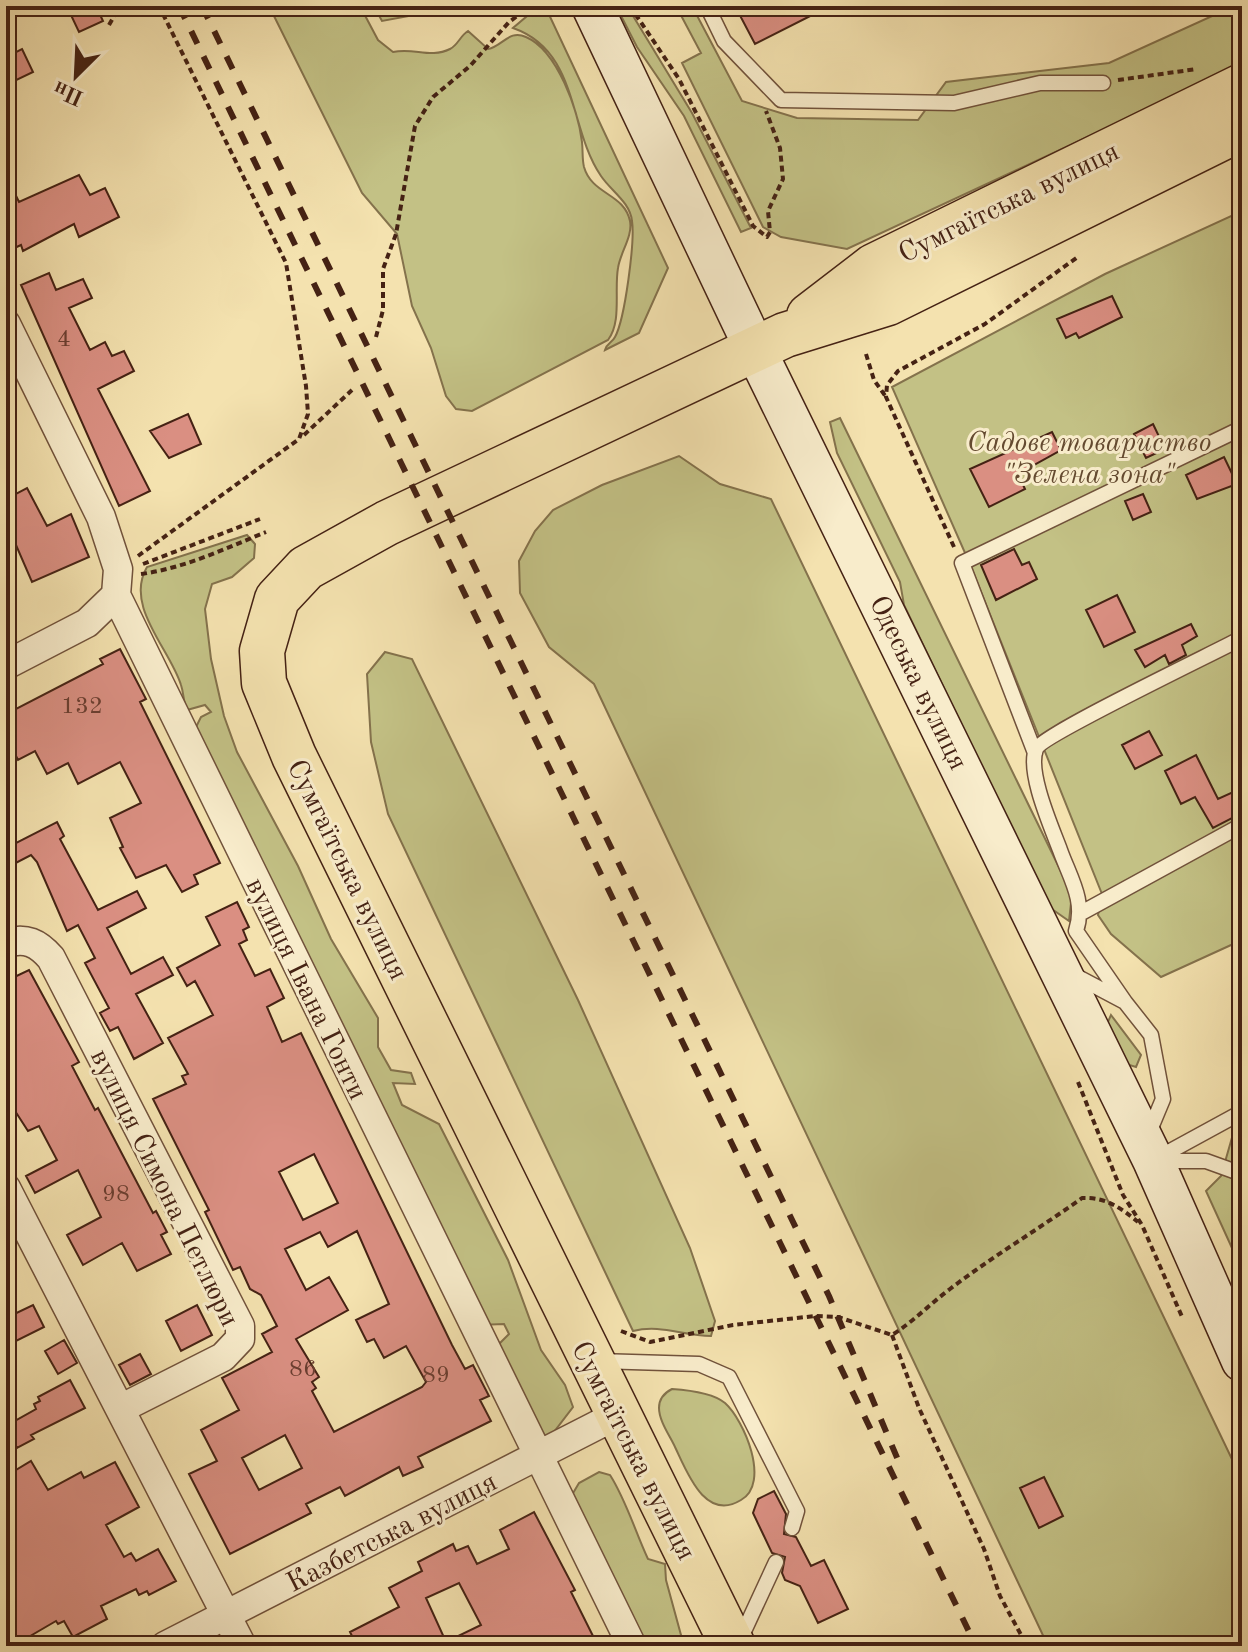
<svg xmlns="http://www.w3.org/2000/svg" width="1248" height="1652" font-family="'Old Standard TT',serif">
	<rect width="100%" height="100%" fill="#f4e2af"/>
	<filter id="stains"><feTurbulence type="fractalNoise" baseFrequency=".0025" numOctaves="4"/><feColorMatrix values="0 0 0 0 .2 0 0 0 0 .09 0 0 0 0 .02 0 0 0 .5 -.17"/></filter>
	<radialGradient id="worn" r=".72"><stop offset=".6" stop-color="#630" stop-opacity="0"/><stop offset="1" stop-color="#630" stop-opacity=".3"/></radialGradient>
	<path fill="#c3c185" stroke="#84724c" stroke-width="2" d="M269 6H360L378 40 393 52C414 47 430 59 450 49 458 45 460 36 468 31L488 49C503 46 509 29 526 37 558 51 578 111 582 142 583 151 582 159 584 167 592 195 624 193 630 221 633 236 620 253 618 268 614 290 622 322 608 340L472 411 456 409 446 396 431 348 412 306 397 234 362 193Z
		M408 6H463L382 21 377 12Z
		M539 6H545L668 268 639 333 605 350C607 343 612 343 615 337 625 319 635 241 632 221 630 202 611 191 601 176 568 128 579 51 513 28Z
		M616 6H627L692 113 751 228 741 232 684 116 637 47Z
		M676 6H692L742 101 797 118 918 120 946 82 1109 63 1234 6H1242V65L847 249 781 237 763 227 682 63 701 53Z
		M1242 211V940L1161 977 1111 934 1098 915 1102 894 969 562 892 387 1105 274Z
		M840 418 1072 894 1069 921 1049 907 904 605 900 582 837 453 830 422Z
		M679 456 720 484 771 499 1242 1480V1646H1048L594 684 549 647 520 593 519 561 535 531 553 510 602 485Z
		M247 535 255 544 254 558 232 577 212 584 205 609 211 659 224 716 237 752 298 866 331 939 378 1018V1047L391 1070 411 1073 415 1084 393 1083 402 1105 439 1124 508 1260 541 1350 565 1385 573 1407 550 1437 537 1440 494 1349 509 1334 504 1324 478 1325 196 727 201 717 211 712 205 705 187 710C183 701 184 694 181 685 170 649 124 606 147 567Z
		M385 652 412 659 578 1000 690 1248 715 1321 711 1336C683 1336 661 1324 633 1331L388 814 371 742 367 674Z
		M1111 1015 1141 1055 1136 1067 1126 1064 1107 1024Z
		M1242 1127V1270L1206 1191 1221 1176 1233 1134Z
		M672 1389C687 1390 713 1393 725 1403 744 1420 771 1483 741 1500 705 1522 687 1472 675 1447 670 1436 659 1421 659 1408 659 1399 664 1393 672 1389Z
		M599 1472 610 1475C626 1500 635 1531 648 1559L665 1564 666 1580 684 1646H641L569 1500 579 1483Z"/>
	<path fill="#da8f82" stroke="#452214" stroke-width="2" fill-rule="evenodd" d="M86 6H96L103 21 79 32 70 13Z
		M735 6H830L755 44Z
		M22 49 33 72 6 85V57Z
		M6 175 19 202 79 175 90 195 105 188 119 217 79 237 74 224 23 251 21 245 6 252Z
		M49 273 56 290 83 279 92 298 69 308 90 350 105 342 112 356 124 351 134 371 98 389 150 491 119 506 21 285Z
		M1112 296 1122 317 1079 338 1076 333 1066 338 1057 319Z
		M188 414 201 444 169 458 150 431Z
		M1153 424 1165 449 1146 458 1134 434Z
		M1052 432 1061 450 1018 474 1025 489 989 507 970 469Z
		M1224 457 1237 484 1197 499 1186 475Z
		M27 488 47 526 71 514 89 557 32 582 6 522V499Z
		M1143 494 1151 512 1133 520 1125 501Z
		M1014 549 1022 565 1029 562 1037 579 996 600 981 565Z
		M1117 595 1135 632 1104 647 1086 610Z
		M1191 624 1197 636 1182 645 1186 655 1169 664 1165 655 1145 667 1135 650Z
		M120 649 146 699 140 702 220 863 194 875 198 884 182 892 166 865 136 878 120 848 123 847 110 818 141 803 120 762 78 784 68 763 47 774 35 751 18 760 6 736V714L103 664 100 659Z
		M1149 731 1162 755 1135 769 1122 745Z
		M1196 755 1218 799 1242 788V813L1213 828 1195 797 1181 804 1165 771Z
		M57 822 64 836 60 839 98 910 137 891 146 908 107 928 131 974 163 957 173 975 136 994 163 1043 134 1059 118 1027 110 1031 100 1013 109 1008 85 963 95 958 78 925 67 931 37 862 31 855 6 868V848Z
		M237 902 249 927 243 930 247 940 239 944 255 976 270 969 284 998 267 1007 282 1042 301 1033 452 1345 465 1369 473 1365 489 1396 480 1400 491 1421 418 1457 423 1467 403 1476 399 1467 345 1496 340 1487 306 1504 311 1513 230 1554 189 1474 217 1461 201 1430 239 1410 222 1378 272 1352 262 1334 277 1326 261 1295 250 1289 240 1267 233 1270 205 1212 209 1210 153 1099 186 1084 182 1076 188 1074 168 1038 213 1015 195 981 187 986 177 968 220 945 206 917ZM314 1154 338 1203 303 1220 279 1172ZM357 1231 389 1304 356 1320 367 1342 374 1339 384 1358 406 1346 426 1382 422 1387 334 1432 312 1391 316 1388 312 1382 319 1377 296 1339 348 1310 329 1277 306 1290 285 1249 320 1232 328 1247ZM285 1435 302 1468 259 1490 242 1458Z
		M29 970 79 1062 72 1066 95 1110 98 1108 153 1213 156 1211 167 1232 161 1235 171 1254 137 1271 122 1243 83 1265 67 1235 101 1217 78 1170 35 1193 26 1176 57 1160 39 1126 28 1131 6 1097V981Z
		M33 1305 44 1327 6 1346V1318Z
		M197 1305 212 1335 181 1351 166 1321Z
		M64 1340 77 1363 58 1374 45 1351Z
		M140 1354 151 1374 130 1385 119 1365Z
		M70 1380 85 1408 31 1435 34 1439 17 1448 6 1426 36 1409 34 1404 40 1401 38 1397Z
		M31 1461 48 1490 81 1472 84 1478 115 1462 139 1507 106 1525 124 1557 131 1553 136 1561 158 1549 176 1581 149 1595 147 1591 139 1595 136 1589 101 1606 107 1619 73 1637 64 1621 58 1624 56 1621 13 1646H6V1476Z
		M1044 1477 1063 1516 1039 1528 1020 1488Z
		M774 1491 786 1514 784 1534 796 1537 811 1566 824 1560 848 1609 818 1623 800 1586 785 1580 782 1573 785 1557 772 1553 753 1513 758 1499Z
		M534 1512 575 1590 571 1592 598 1646H357L350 1632 399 1607 389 1588 422 1571 418 1562 453 1544 456 1551 468 1546 477 1564 509 1549 500 1530ZM459 1583 481 1625 446 1642 426 1598Z"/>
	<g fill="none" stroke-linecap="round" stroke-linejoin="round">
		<g stroke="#71523b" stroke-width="17">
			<path id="lane" d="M707 6 724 41 781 100 954 103 1040 83H1103
				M1035 753 962 563 1242 428
				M1083 912 1242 825
				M1074 975 1125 1002 1151 1035 1163 1099 1148 1135
				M1125 1002 1076 931C1086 901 1070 878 1060 850 1051 826 1027 772 1036 749 1042 735 1216 652 1242 638
				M1154 1160 1242 1112
				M1157 1161H1206L1242 1174
				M598 1361 699 1364 729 1377 797 1511 792 1528
				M739 1642 776 1562"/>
		</g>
		<g stroke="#71523b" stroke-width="31">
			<path id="street" d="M6 324 101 517 118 569 116 595 632 1646
				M6 665 87 623 116 595
				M6 943C26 937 38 943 51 958L240 1326V1339L223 1357 122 1408
				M6 1188 242 1646
				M165 1646 617 1415"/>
		</g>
		<g stroke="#452214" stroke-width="43">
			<path id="secondary" d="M592 6 755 349 1153 1160 1242 1361"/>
		</g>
		<g stroke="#452214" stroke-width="47">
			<path id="primary" d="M809 316 874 266 1242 86
				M733 1646 294 756 264 683 262 651 277 599 306 568 387 523 785 335 888 303 1242 128"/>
		</g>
		<path stroke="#452214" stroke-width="4" stroke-dasharray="6 4" stroke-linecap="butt" d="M630 6 679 79 753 226 767 237 770 232 768 211 783 179 780 148 766 111
			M109 25 120 6
			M1118 80 1197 69
			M376 337 383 310V269L396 234 415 126 433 97 470 66 509 22 531 6
			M866 354 874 380 886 397
			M304 435 352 390
			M954 547 886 397 887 385 898 371 985 324 1079 256
			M138 556 299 439 308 414 306 386 286 263 159 6
			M143 564 260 519
			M141 574C185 568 224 549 266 532
			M1078 1082 1123 1195 1142 1225 1183 1319
			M621 1331 650 1342 733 1325 815 1316 838 1317 892 1335C914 1321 930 1304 950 1289 993 1256 1039 1229 1082 1198 1106 1197 1121 1208 1138 1222
			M892 1335 919 1408 984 1549 1000 1596 1027 1646"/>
		<use href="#lane" stroke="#f8eccb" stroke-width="14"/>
		<use href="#street" stroke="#f8eccb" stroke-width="28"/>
		<use href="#secondary" stroke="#f8eccb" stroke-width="40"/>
		<use href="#primary" stroke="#f4e2af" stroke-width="44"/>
		<path stroke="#452214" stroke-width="6" stroke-dasharray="14 14" stroke-linecap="butt" d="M179 6 976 1646
			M202 6 829 1296 898 1460"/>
	</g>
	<g text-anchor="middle" stroke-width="6" stroke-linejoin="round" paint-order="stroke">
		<g font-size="24" fill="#6a3d30">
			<text x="64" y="346">4</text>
			<text x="82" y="713">132</text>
			<text x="116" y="1201">98</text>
			<text x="303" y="1376">86</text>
			<text x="436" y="1382">89</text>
		</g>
		<g font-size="28" fill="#452214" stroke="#f8eccb">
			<text transform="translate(1008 201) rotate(-26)" y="10">Сумгаїтська вулиця</text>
			<text transform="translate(920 682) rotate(64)" y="10">Одеська вулиця</text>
			<text transform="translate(349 869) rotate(64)" y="10">Сумгаїтська вулиця</text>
			<text transform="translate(308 988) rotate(64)" y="10">вулиця Івана Гонти</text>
			<text transform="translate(166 1187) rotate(64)" y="10">вулиця Симона Петлюри</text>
			<text transform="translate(635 1450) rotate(63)" y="10">Сумгаїтська вулиця</text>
			<text transform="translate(391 1531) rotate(-27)" y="10">Казбетська вулиця</text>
		</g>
		<g font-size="28" font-style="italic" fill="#644a30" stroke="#f8eccb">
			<text x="1089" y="451">Садове товариство<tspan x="1089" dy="32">"Зелена зона"</tspan></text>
		</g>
	</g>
	<rect width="1248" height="1652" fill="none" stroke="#f4e2af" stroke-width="32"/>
	<rect x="8" y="8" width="1232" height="1636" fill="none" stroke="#452214" stroke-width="4"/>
	<rect x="16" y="16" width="1216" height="1620" fill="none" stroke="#452214" stroke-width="2"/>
	<g transform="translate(76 76) rotate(204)" stroke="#f8eccb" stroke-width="6" paint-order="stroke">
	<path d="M0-6L14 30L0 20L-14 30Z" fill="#452214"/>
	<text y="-12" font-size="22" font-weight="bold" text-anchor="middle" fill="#452214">Пн</text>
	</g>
	<rect width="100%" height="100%" filter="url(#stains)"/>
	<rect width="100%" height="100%" fill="url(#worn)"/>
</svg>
